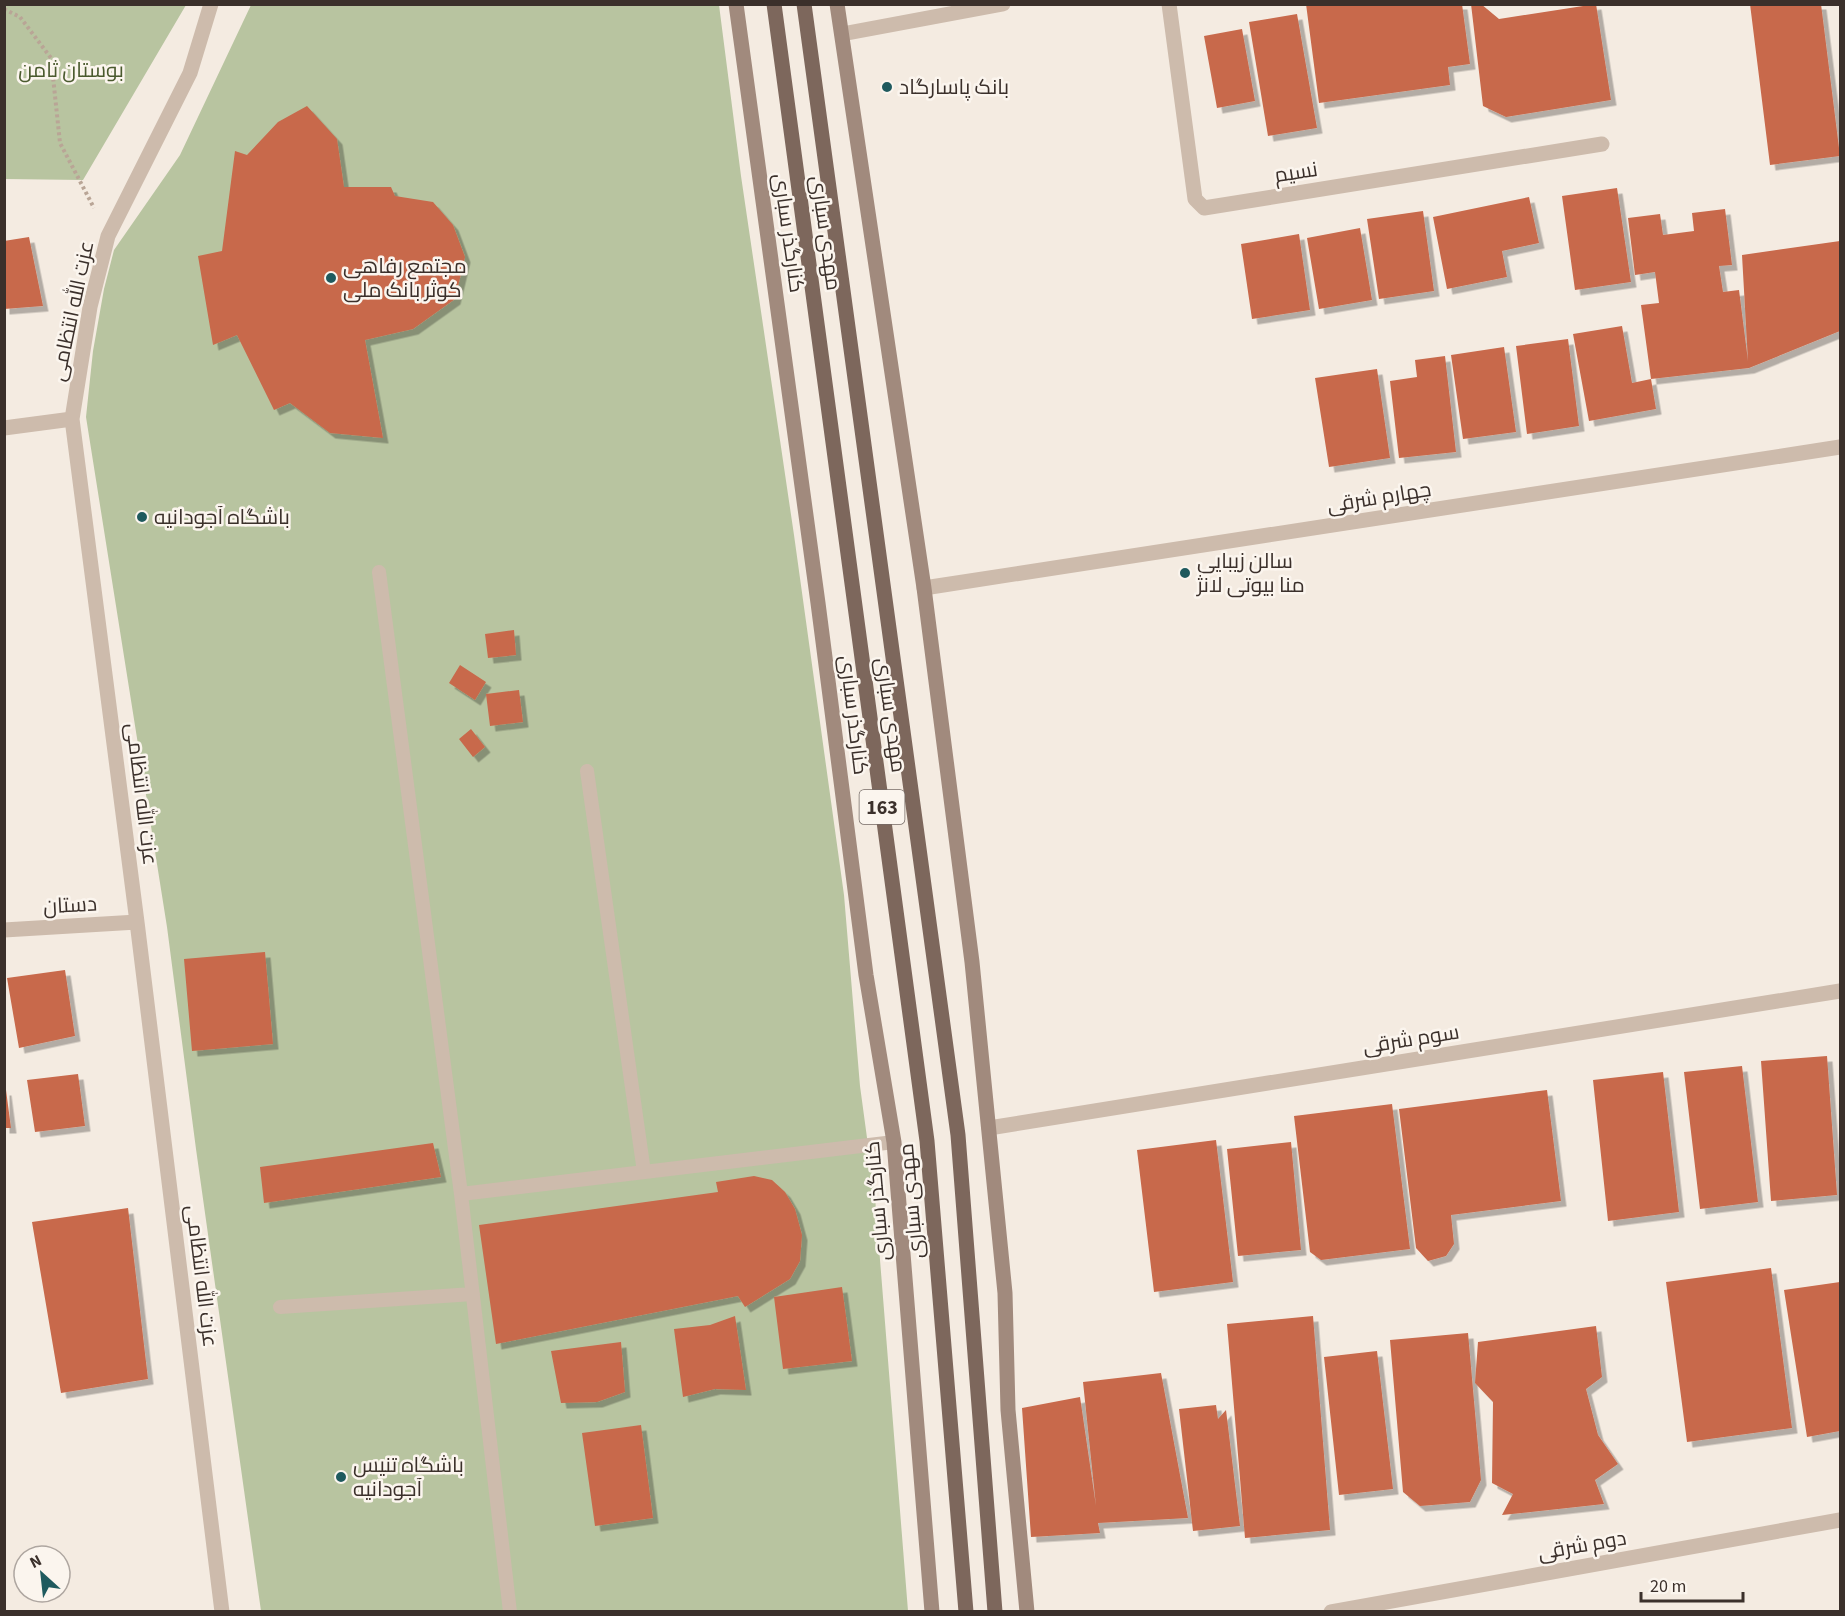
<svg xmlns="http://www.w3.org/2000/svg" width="1845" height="1616" font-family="'Source Sans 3',Cairo,sans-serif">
	<defs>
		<filter id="shadow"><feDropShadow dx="5.5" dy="5.5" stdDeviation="0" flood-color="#0004"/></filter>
	</defs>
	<rect width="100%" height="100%" fill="#f4ebe1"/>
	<path fill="#b8c4a0" d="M5 4 186 5 83 180 5 179Z
		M251 5H719L741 176 794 535 844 895 860 1086 875 1197 908 1611H261L196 1149 167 927 86 417 93 351 104 289 114 250 180 155Z"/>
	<path fill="#c8694b" filter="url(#shadow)" d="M1306 4H1462L1470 64 1448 67 1450 85 1319 103Z
		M1471 4H1481L1499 19 1596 4 1611 100 1506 117 1483 106Z
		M1750 4H1821L1840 156 1770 165Z
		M1297 14 1317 128 1268 136 1249 22Z
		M1242 29 1255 101 1217 108 1204 36Z
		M307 106 337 139 344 187H391L395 196 433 202 453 225 465 257 455 299 413 329 365 340 383 438 330 433 290 403 274 410 237 335 213 345 198 256 222 251 235 151 247 155 278 122Z
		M1617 188 1631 282 1575 290 1562 196Z
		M1529 197 1539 243 1502 251 1507 277 1447 289 1433 217Z
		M1725 209 1732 265 1719 266 1723 292 1739 290 1748 361 1742 255 1840 241V331L1749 368 1651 379 1641 305 1659 303 1655 272 1635 275 1628 218 1660 214 1663 235 1694 231 1692 213Z
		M1423 211 1434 291 1379 299 1367 219Z
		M1360 228 1372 300 1319 309 1307 238Z
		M1299 234 1310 310 1252 319 1241 244Z
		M29 237 43 306 4 309V241Z
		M1622 326 1632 383 1651 379 1656 409 1589 421 1573 334Z
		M1568 339 1579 426 1527 434 1516 346Z
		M1504 347 1516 432 1463 439 1451 355Z
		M1445 356 1456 452 1399 458 1390 381 1417 377 1415 360Z
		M1377 369 1390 458 1329 467 1315 378Z
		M514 630 516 655 488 658 485 634Z
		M460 665 486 682 475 700 449 683Z
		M519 690 523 722 490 726 486 694Z
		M471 729 485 747 473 757 459 739Z
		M265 952 273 1044 192 1051 184 959Z
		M65 970 75 1036 19 1048 7 978Z
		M1827 1056 1837 1195 1771 1201 1761 1061Z
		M1742 1066 1758 1202 1700 1209 1684 1072Z
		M1663 1072 1679 1212 1608 1221 1593 1080Z
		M78 1074 85 1126 35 1132 27 1080Z
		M4 1090H6L11 1128H4Z
		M1547 1090 1561 1201 1451 1215 1454 1244 1446 1256 1428 1261 1416 1248 1399 1109Z
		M1392 1104 1410 1249 1321 1260 1310 1252 1294 1116Z
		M1216 1140 1233 1282 1154 1292 1137 1150Z
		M1291 1142 1301 1250 1238 1256 1227 1149Z
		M433 1143 441 1177 264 1203 260 1167Z
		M754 1176 772 1180 785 1192 795 1209 802 1235 800 1261 790 1279 745 1307 738 1296 496 1344 479 1225 718 1192 716 1182Z
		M128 1208 148 1379 61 1393 32 1222Z
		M1771 1268 1792 1428 1687 1442 1666 1282Z
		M1840 1282V1431L1807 1437 1784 1290Z
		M842 1287 852 1361 783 1369 774 1297Z
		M735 1316 746 1390 715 1389 683 1397 674 1329 710 1325Z
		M1313 1316 1330 1530 1245 1538 1227 1324Z
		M1596 1326 1602 1377 1586 1389 1598 1435 1618 1464 1595 1480 1604 1504 1502 1515 1513 1494 1492 1483 1493 1402 1475 1383 1478 1342Z
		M1468 1333 1481 1480 1470 1502 1420 1506 1403 1492 1390 1340Z
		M621 1342 625 1392 597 1402 561 1403 551 1351Z
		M1377 1351 1393 1489 1339 1495 1324 1357Z
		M1161 1373 1188 1518 1098 1523 1100 1533 1031 1537 1022 1408 1080 1397 1096 1506 1083 1382Z
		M1216 1405 1218 1419 1226 1410 1240 1526 1193 1531 1179 1409Z
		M641 1425 653 1518 595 1526 582 1433Z"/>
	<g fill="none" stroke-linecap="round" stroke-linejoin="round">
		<path stroke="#b9a596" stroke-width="4" stroke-dasharray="3 3" stroke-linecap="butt" d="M4 9 20 17 51 58 60 143 94 208"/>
		<path stroke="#cdbbac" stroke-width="14" d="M379 572 461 1194 894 1142
			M587 771 644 1172
			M461 1194 510 1612
			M280 1307 473 1294"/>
		<path stroke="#cdbbac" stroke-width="15" d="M211 4 190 73 108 236 90 307 72 419 137 922 222 1612
			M1169 4 1195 199 1204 208 1602 144
			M842 34 1003 4
			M4 428 72 419
			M924 588 1840 447
			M4 930 137 922
			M989 1128 1840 991
			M1331 1612 1840 1520"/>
		<path stroke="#a18a7d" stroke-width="15" d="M736 4 818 603 866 975 894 1142 932 1612
			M837 4 924 588 972 962 1005 1293 1008 1410 1027 1612"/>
		<path stroke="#7d675c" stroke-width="15" d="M774 4 927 1141 966 1612
			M804 4 958 1135 995 1612"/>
	</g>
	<g fill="#1f5a5e" stroke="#fbf5ee" stroke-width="2">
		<circle cx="887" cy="87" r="6"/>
		<circle cx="331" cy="278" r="6"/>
		<circle cx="142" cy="517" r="6"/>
		<circle cx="1185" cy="573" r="6"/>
		<circle cx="341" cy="1477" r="6"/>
	</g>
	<g text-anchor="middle" stroke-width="5" stroke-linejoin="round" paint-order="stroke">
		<rect fill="#fbf5ee" stroke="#756b66" stroke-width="1.5" x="859.5" y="790" width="45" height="34" rx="4.5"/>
		<g font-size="20" font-weight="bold" fill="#3b302b">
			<text x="882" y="814">163</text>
		</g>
		<g font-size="21" fill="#4a5a2e" stroke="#fbf5ee">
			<text x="71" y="77">بوستان ثامن</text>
		</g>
		<g font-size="21" fill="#3b302b" stroke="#fbf5ee" text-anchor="start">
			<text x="899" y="94">بانک پاسارگاد</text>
			<text x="343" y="273">مجتمع رفاهی<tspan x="343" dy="24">کوثر بانک ملی</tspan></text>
			<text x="154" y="524">باشگاه آجودانیه</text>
			<text x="1197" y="568">سالن زیبایی<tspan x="1197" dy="24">منا بیوتی لانژ</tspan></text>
			<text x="353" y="1472">باشگاه تنیس<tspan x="353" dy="24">آجودانیه</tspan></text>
		</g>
		<g font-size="21" fill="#3b302b" stroke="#fbf5ee">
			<text transform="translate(1296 172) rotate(-9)" y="7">نسیم</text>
			<text transform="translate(789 233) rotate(82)" y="7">کنارگذر سباری</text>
			<text transform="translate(826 233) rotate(82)" y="7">مهدی سباری</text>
			<text transform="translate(72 311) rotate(-78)" y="7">عزت الله انتظامی</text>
			<text transform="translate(1379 497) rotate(-9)" y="7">چهارم شرقی</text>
			<text transform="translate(854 715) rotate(83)" y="7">کنارگذر سباری</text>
			<text transform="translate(891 715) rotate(82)" y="7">مهدی سباری</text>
			<text transform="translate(142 794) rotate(83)" y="7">عزت الله انتظامی</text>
			<text transform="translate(70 905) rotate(-3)" y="7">دستان</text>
			<text transform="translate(1411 1039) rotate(-9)" y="7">سوم شرقی</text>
			<text transform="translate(877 1201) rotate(-95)" y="7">کنارگذر سباری</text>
			<text transform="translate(911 1201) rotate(-95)" y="7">مهدی سباری</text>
			<text transform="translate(202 1276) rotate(83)" y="7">عزت الله انتظامی</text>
			<text transform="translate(1582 1545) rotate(-10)" y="7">دوم شرقی</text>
		</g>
	</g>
	<rect width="1845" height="1616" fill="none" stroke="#3b302b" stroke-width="12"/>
	<g transform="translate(42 1574) rotate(333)"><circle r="28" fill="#fbf5ee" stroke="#aea6a0" stroke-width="1.5"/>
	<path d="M0-4.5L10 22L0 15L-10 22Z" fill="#1f5a5e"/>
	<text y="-9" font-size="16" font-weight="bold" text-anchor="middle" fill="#3b302b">N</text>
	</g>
	<path d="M1641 1592v9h102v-9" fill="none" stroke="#3b302b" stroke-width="3"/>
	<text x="1650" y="1592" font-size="18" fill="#3b302b" stroke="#fbf5ee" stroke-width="4.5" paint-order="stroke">20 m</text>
</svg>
